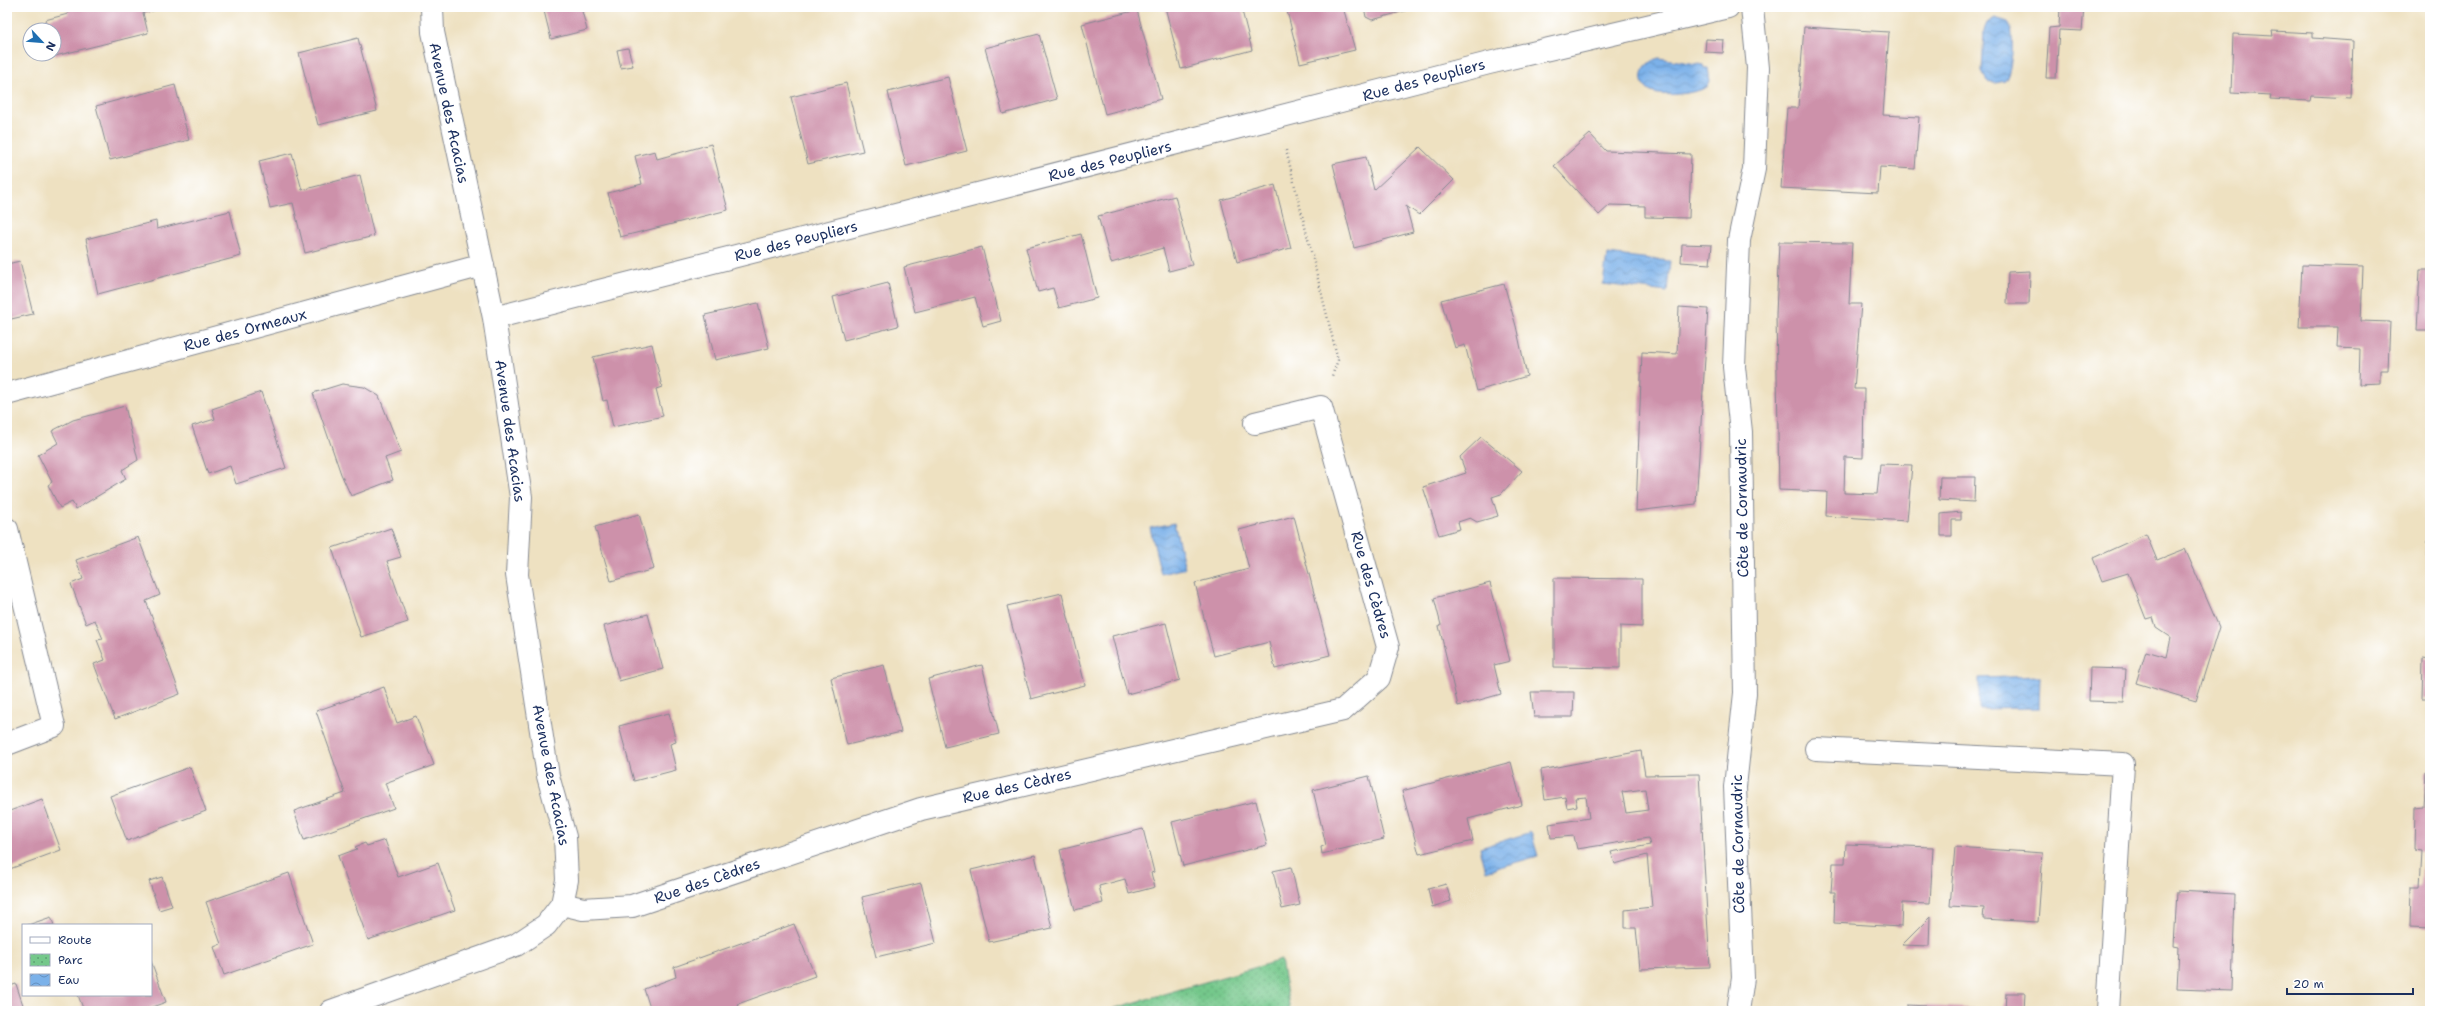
<svg xmlns="http://www.w3.org/2000/svg" width="2437" height="1018" font-family="'Shantell Sans',sans-serif">
	<defs>
		<pattern id="park-dots" width="8" height="8" patternUnits="userSpaceOnUse"><rect width="8" height="8" fill="#75c88b"/><path d="M2 2h.1M6 6h.1" fill="none" stroke="#5fa375" stroke-width="1.8" stroke-linecap="round"/></pattern>
		<pattern id="water-waves" width="16" height="10" patternUnits="userSpaceOnUse"><rect width="16" height="10" fill="#7bb1e9"/><path d="M0 5q4-4 8 0t8 0" fill="none" stroke="#6490c0"/></pattern>
	</defs>
	<rect width="100%" height="100%" fill="#fff"/>
	<filter id="ink" filterUnits="userSpaceOnUse"><feTurbulence type="fractalNoise" baseFrequency=".025" numOctaves="2"/><feDisplacementMap in="SourceGraphic" scale="8" xChannelSelector="R" yChannelSelector="G"/><feConvolveMatrix kernelMatrix="1 2 1 2 8 2 1 2 1" color-interpolation-filters="sRGB"/></filter>
	<filter id="wash" filterUnits="userSpaceOnUse"><feTurbulence type="fractalNoise" baseFrequency=".012" numOctaves="4" result="noise"/><feDisplacementMap in="SourceGraphic" scale="16" xChannelSelector="R" yChannelSelector="G"/><feGaussianBlur stdDeviation="0.9" result="paint"/><feColorMatrix in="noise" values="0 0 0 0 0 0 0 0 0 0 0 0 0 0 0 0 0 1.4 0 .05"/><feComposite in="paint" operator="in"/></filter>
	<g filter="url(#wash)">
		<rect width="100%" height="100%" fill="#eee1c1"/>
		<path fill="url(#park-dots)" stroke="#487c74" d="M1281 960 1290 1011H1105Z"/>
		<path fill="url(#water-waves)" stroke="#4b70a4" d="M1995 18 2008 22C2016 31 2012 72 2005 81L1996 83 1987 81 1982 72 1984 30 1987 23Z
			M1659 58 1703 65 1704 68H1708L1710 81 1707 87C1698 93 1658 99 1648 90 1634 78 1645 61 1659 58Z
			M1607 254 1670 261 1667 292 1603 284Z
			M1174 523 1185 568 1161 574 1150 528Z
			M2040 676 2039 708 1979 709V678Z
			M1531 832 1538 856 1486 871 1480 848Z"/>
		<g id="blocks">
			<path fill="#cd91aa" fill-rule="evenodd" d="M67 7H166V8L143 13 148 33 55 56 54 30H48L45 20 68 14Z
				M543 7H596L582 11 587 30 551 39Z
				M1165 7H1241L1252 50 1181 69Z
				M1286 7H1343L1355 50 1300 63Z
				M1364 7H1419L1372 20 1366 17Z
				M2060 7H2084L2082 31 2059 30 2056 78H2046L2049 28 2059 27Z
				M1137 10 1161 99 1105 114 1082 24Z
				M1804 27 1889 32 1883 115 1919 117 1915 169 1880 167 1878 193 1781 188 1787 108H1798Z
				M2272 31 2313 33V38L2353 41 2351 98 2311 96 2310 101 2270 99 2271 95 2231 93 2233 34 2273 36Z
				M1039 34 1057 99 1003 114 985 48Z
				M358 38 377 111 318 125 299 53Z
				M1706 39 1724 40 1723 53 1705 52Z
				M628 48 633 66 621 68 617 50Z
				M948 77 967 151 906 166 888 92Z
				M846 83 863 151 808 164 791 97Z
				M175 85 189 140 110 160 96 106Z
				M1590 134 1606 151 1691 154 1689 218 1645 217V206L1610 205 1599 215 1554 166Z
				M711 144 728 210 620 237 608 193 642 184 635 156 655 151 657 159Z
				M1420 147 1454 180 1419 215 1406 206 1413 232 1354 248 1333 164 1366 157 1374 190Z
				M292 153 302 190 360 175 374 236 305 253 293 203 270 208 259 161Z
				M1275 185 1291 248 1237 262 1221 200Z
				M1175 196 1192 265 1169 271 1163 248 1111 263 1098 216Z
				M230 211 241 256 98 294 86 239 156 221 157 229Z
				M1081 234 1097 298 1059 308 1053 288 1038 292 1026 248Z
				M1779 242 1852 243 1849 304H1861L1854 389H1864L1863 458 1845 457 1844 493 1877 494 1880 464 1912 465 1907 521 1826 516 1827 492 1779 490 1776 315Z
				M1682 244 1712 245 1710 264 1681 262Z
				M982 247 1001 321 983 326 975 297 915 312 904 267Z
				M20 261 33 314 7 320V264Z
				M2302 265 2363 267 2361 321 2390 322 2388 370H2380V383L2359 384 2360 349 2337 348 2338 327H2299Z
				M2420 270H2430V331H2417Z
				M2030 271 2029 304H2007L2008 272Z
				M888 283 898 326 844 340 833 297Z
				M1504 284 1516 326 1527 376 1477 391 1465 345 1455 348 1441 300Z
				M758 303 769 348 715 360 705 315Z
				M1679 307 1708 309 1696 504 1636 511 1642 352 1677 354Z
				M652 344 662 387 656 389 663 416 613 427 607 400 603 401 593 357Z
				M342 384 364 387 379 396 401 452 385 458 393 480 351 496 341 474 313 393Z
				M261 392 286 468 236 484 230 466 208 474 192 426 215 419 212 409Z
				M125 406 138 460 122 470 126 479 76 509 72 502 60 508 48 485 52 482 38 455 58 443 52 431 73 420Z
				M1481 437 1522 471 1501 494 1492 497 1498 516 1477 522 1470 518 1458 522 1460 529 1439 535 1423 487 1466 473 1460 457Z
				M1940 477H1975L1974 502 1939 500Z
				M1961 512V520H1952V536H1941V514Z
				M639 514 654 569 611 581 595 527Z
				M1294 516 1330 655 1275 669 1269 642 1214 656 1195 583 1249 569 1239 530Z
				M2428 527H2430V567H2427Z
				M391 528 401 557 387 561 408 622 361 637 332 548Z
				M2146 534 2157 560 2185 549 2219 627 2196 701 2136 683 2146 651 2167 657 2171 638 2156 628 2153 617 2146 619 2128 573 2102 581 2093 558Z
				M138 537 160 595 146 601 180 694 115 719 94 664 105 660 97 640 103 639 95 620 86 624 71 584 83 579 76 560Z
				M1554 578 1642 579V627L1620 626V668L1554 667Z
				M1490 583 1510 661 1494 665 1501 694 1458 706 1439 626 1441 625 1434 598Z
				M1062 593 1085 685 1031 699 1007 606Z
				M648 614 663 669 619 681 604 626Z
				M1166 623 1180 680 1127 694 1112 636Z
				M2423 658 2430 659V699H2422Z
				M884 665 901 732 847 745 831 678Z
				M982 665 999 734 945 747 928 679Z
				M2090 668 2126 669 2124 702 2089 701Z
				M384 687 397 723 416 716 434 765 385 783 394 808 304 840 294 811 345 793 316 711Z
				M1531 692H1574L1573 717H1534Z
				M669 713 676 742 670 744 676 770 634 781 619 726Z
				M1641 751 1645 775 1699 774 1710 967 1640 969 1636 928H1625V910L1652 907 1647 855 1615 864 1611 852 1650 845 1648 838 1577 849 1574 836 1551 838 1549 824 1589 818 1586 797 1575 798 1577 806 1567 808 1565 797 1545 800 1541 770ZM1645 789 1648 810 1626 813 1622 792Z
				M1511 762 1522 805 1468 819 1473 841 1419 854 1402 791Z
				M190 767 206 811 127 841 110 796Z
				M2426 772H2430V928L2410 927 2411 887H2420L2422 851 2414 850 2415 808 2424 807Z
				M1369 776 1384 839 1322 854 1321 847 1326 845 1313 790Z
				M42 799 61 850 7 870V812Z
				M1256 801 1267 845 1183 866 1172 822Z
				M1143 829 1154 872 1151 873 1155 887 1129 894 1125 879 1099 886 1103 903 1075 910 1060 850Z
				M385 840 398 877 438 863 455 910 368 940 338 856 357 849 355 847 365 843 367 846Z
				M1846 844 1933 847 1930 904 1902 903 1901 927 1834 923 1835 892H1831L1833 863H1845Z
				M1955 847 2043 853 2038 922 1983 919 1984 908 1950 906Z
				M1035 855 1052 928 989 942 971 870Z
				M1291 867 1300 905 1282 909 1273 871Z
				M289 873 313 944 224 975 214 947 221 944 206 902Z
				M162 877 172 906 159 910 149 881Z
				M921 883 936 943 876 957 862 897Z
				M1446 884 1451 901 1432 907 1428 889Z
				M2177 891 2235 894 2232 991 2177 989 2179 947 2174 946Z
				M51 917 54 925H28Z
				M1930 917 1929 946 1902 945Z
				M794 924 815 976 738 1004 739 1008 731 1011H651L644 989 676 977 674 967Z
				M151 961 166 1002 141 1011H84L78 995H151Z
				M16 984 25 1011H7V987Z
				M2006 993H2025L2024 1011H1908V1005L2005 1010Z"/>
		</g>
	</g>
	<g filter="url(#ink)">
		<use href="#blocks" fill-opacity="0" stroke="#848890" stroke-width="1"/>
		<g fill="none" stroke-linecap="round" stroke-linejoin="round">
			<g stroke="#848890" stroke-width="24">
				<path id="minor" d="M494 318 1489 63 1728 7
					M7 394 483 265
					M7 529 54 726 7 744
					M1816 749 2123 764 2108 1011
					M562 904 583 909 632 906 921 809 1343 710 1379 678 1388 647 1321 407 1255 423
					M331 1011 516 945 546 925 562 904 567 880 565 837 548 776 517 575 521 497 494 318 433 32 432 7
					M1738 1011 1743 978 1735 787 1745 693 1741 432 1734 367 1739 240 1754 169 1758 68 1752 7"/>
			</g>
			<path stroke="#848890" stroke-width="2.5" stroke-dasharray="1 3" stroke-linecap="butt" d="M1286 150 1338 360 1332 376"/>
			<use href="#minor" stroke="#fff" stroke-width="22"/>
		</g>
	</g>
	<g text-anchor="middle" stroke-width="3.5" stroke-linejoin="round" paint-order="stroke">
		<g font-size="15" fill="#1b2f5e" stroke="#fff">
			<text transform="translate(1424 80) rotate(-15)" y="5">Rue des Peupliers</text>
			<text transform="translate(449 113) rotate(78)" y="5">Avenue des Acacias</text>
			<text transform="translate(1110 161) rotate(-14)" y="5">Rue des Peupliers</text>
			<text transform="translate(796 241) rotate(-14)" y="5">Rue des Peupliers</text>
			<text transform="translate(245 330) rotate(-15)" y="5">Rue des Ormeaux</text>
			<text transform="translate(510 431) rotate(82)" y="5">Avenue des Acacias</text>
			<text transform="translate(1742 508) rotate(-91)" y="5">Côte de Cornaudric</text>
			<text transform="translate(1371 585) rotate(74)" y="5">Rue des Cèdres</text>
			<text transform="translate(551 775) rotate(79)" y="5">Avenue des Acacias</text>
			<text transform="translate(1017 786) rotate(-13)" y="5">Rue des Cèdres</text>
			<text transform="translate(1738 844) rotate(-91)" y="5">Côte de Cornaudric</text>
			<text transform="translate(707 881) rotate(-19)" y="5">Rue des Cèdres</text>
		</g>
	</g>
	<rect width="2437" height="1018" fill="none" stroke="#fff" stroke-width="24"/>
	<rect x="22" y="924" width="130" height="72" fill="#ffffff" stroke="#a4acbf"/>
	<rect x="30" y="937" width="20" height="6" fill="#ffffff" stroke="#a4acbf"/>
	<text x="58" y="944" font-size="12" fill="#1b2f5e">Route</text>
	<rect x="30" y="954" width="20" height="12" fill="url(#park-dots)" stroke="#a4acbf"/>
	<text x="58" y="964" font-size="12" fill="#1b2f5e">Parc</text>
	<rect x="30" y="974" width="20" height="12" fill="url(#water-waves)" stroke="#a4acbf"/>
	<text x="58" y="984" font-size="12" fill="#1b2f5e">Eau</text>
	<g transform="translate(42 42) rotate(116)"><circle r="19" fill="#ffffff" stroke="#a4acbf"/>
	<path d="M0-3L7 15L0 10L-7 15Z" fill="#1f6fb2"/>
	<text y="-6" font-size="11" font-weight="bold" text-anchor="middle" fill="#1b2f5e">N</text>
	</g>
	<path d="M2287 988v6h126v-6" fill="none" stroke="#1b2f5e" stroke-width="2"/>
	<text x="2293" y="988" font-size="12" fill="#1b2f5e" stroke="#ffffff" stroke-width="3" paint-order="stroke">20 m</text>
</svg>
